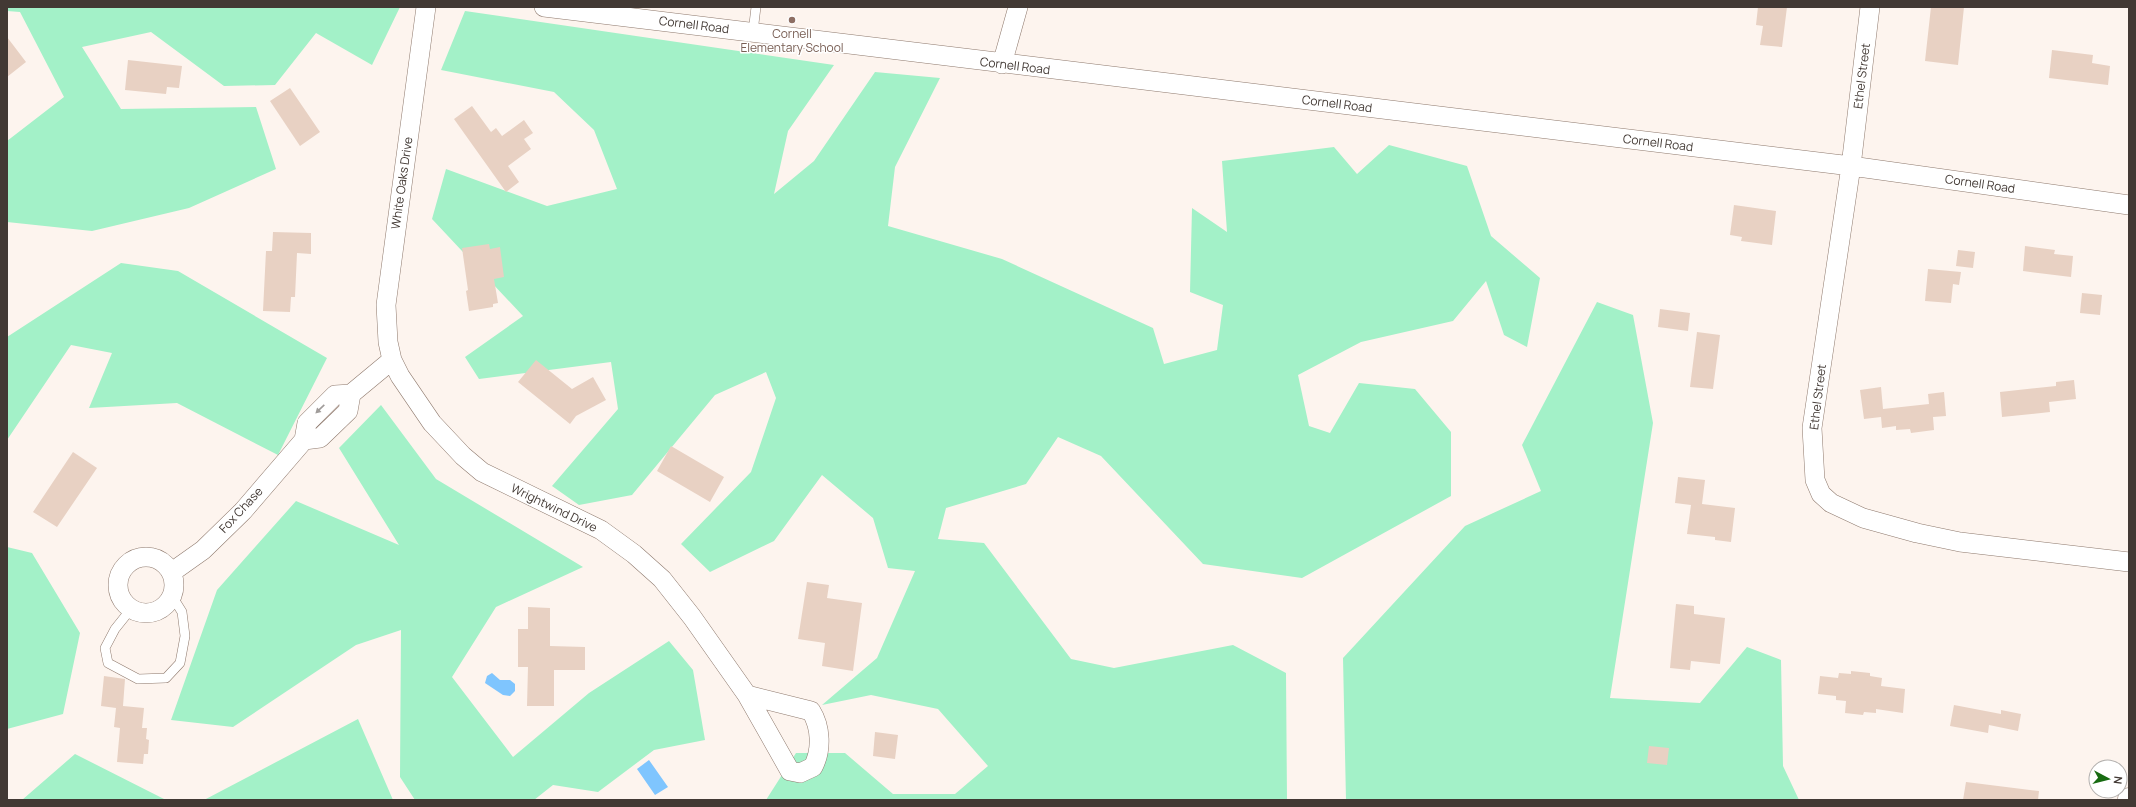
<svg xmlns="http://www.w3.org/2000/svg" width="2136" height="807" font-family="Manrope,sans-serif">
	<rect width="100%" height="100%" fill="#fdf4ee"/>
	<path fill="#a3f1c8" d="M7 7H400L372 65 316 33 275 85 224 86 151 32 82 47 121 109 256 107 276 169 189 208 92 231 7 222V141L64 97 20 12 7 11Z
		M465 11 834 65 788 131 774 194 814 161 875 72 940 78 895 167 888 226 1002 259 1153 328 1164 364 1217 350 1223 305 1190 292 1192 208 1227 232 1222 161 1334 147 1357 174 1389 145 1467 166 1491 236 1540 278 1527 347 1504 335 1486 281 1453 321 1361 342 1298 375 1309 426 1330 433 1359 383 1415 389 1451 432V496L1302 578 1203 564 1101 456 1058 437 1026 484 946 508 938 539 984 543 1071 659 1114 668 1233 645 1286 673 1287 800H766L796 753H845L893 794H955L988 766 938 709 871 695 822 705 877 658 915 571 888 568 873 518 822 475 774 541 710 572 681 544 751 472 776 398 766 372 715 395 632 495 579 505 552 486 618 409 611 362 479 379 465 357 523 316 432 219 446 169 547 206 617 189 594 130 554 92 441 70Z
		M121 263 178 271 327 358 278 455 177 403 89 408 112 353 71 345 7 440V337Z
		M1597 302 1633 315 1653 423 1610 698 1700 703 1747 647 1781 660 1783 766 1799 800H1346L1343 658 1465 526 1541 491 1522 445Z
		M381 405 436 479 583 567 496 607 452 677 513 757 589 693 669 641 693 670 705 740 654 750 598 792 553 785 534 800H415L400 777 401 630 356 645 233 727 171 720 217 590 296 501 399 545 339 448Z
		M7 547 32 553 80 633 63 714 7 729Z
		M358 719 393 800H204Z
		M75 754 166 800H22Z"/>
	<path fill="#7fc5fe" d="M492 673 500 680H510L515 684V691L510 696 503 695 485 683 487 676Z
		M649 760 668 787 655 795 637 769Z"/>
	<path fill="#e8d1c3" d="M1758 7H1787L1782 47 1760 45 1763 26 1756 25Z
		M1931 7H1964L1958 65 1925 61Z
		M7 37 26 62 7 77Z
		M2052 50 2093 55 2092 63 2110 66 2108 85 2049 78Z
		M128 60 182 66 179 88 167 87 166 94 125 90Z
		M290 88 320 132 300 146 270 101Z
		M472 106 491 132 496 128 502 136 524 120 533 133 524 139 531 149 508 166 519 182 506 192 454 119Z
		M1734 205 1776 211 1772 245 1741 241 1742 237 1730 235Z
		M273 232 311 233V254L297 253 295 297H291L290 312 263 311 266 251H272Z
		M489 244 490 249 500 247 504 277 494 279 498 303 493 304V307L469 311 466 291 468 290 462 248Z
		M2025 246 2055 250 2054 254 2073 256 2071 277 2023 271Z
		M1958 250 1975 252 1973 268 1956 266Z
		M1928 269 1961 272 1959 285 1953 284 1951 303 1925 301Z
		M2082 293 2102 295 2100 315 2080 313Z
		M1660 309 1690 313 1688 331 1658 327Z
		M1697 332 1720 335 1713 389 1690 387Z
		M536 360 572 389 593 377 606 400 576 416 570 424 518 382Z
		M2074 380 2076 399 2049 402 2050 412 2002 417 2000 392 2056 386V382Z
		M1881 387 1883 409 1929 404 1928 394 1944 392 1946 416 1933 417 1934 430 1911 433 1910 429 1896 430V426L1882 428 1881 417 1864 419 1860 390Z
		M671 446 724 477 710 502 657 471Z
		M73 452 97 468 57 527 33 512Z
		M1678 477 1705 480 1702 504 1735 508 1731 542 1715 540V537L1687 534 1691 505 1675 503Z
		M807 582 829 585 827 598 862 603 853 671 822 666 825 643 798 639Z
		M1676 604 1694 606V614L1725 618 1720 664 1691 661 1690 670 1670 668Z
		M528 607 550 608V646L585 647V670H554V706H527L528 667H518V629H528Z
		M1851 671 1870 673V676L1882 678 1881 686 1905 689 1903 713 1876 709V713L1864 712 1863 715 1845 713 1846 701 1836 700V696L1818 694 1820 676 1838 678 1839 673 1851 674Z
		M104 676 125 679 123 706 144 708 142 728H147L146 739 149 740 148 754H144L143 764 117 762 120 728 114 727 116 708 101 706Z
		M1954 705 2001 714V710L2021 714 2018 731 1989 725 1988 733 1950 726Z
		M875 732 898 735 895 759 873 756Z
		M1649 746 1669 748 1667 765 1647 763Z
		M1966 782 2039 791 2038 800H1963Z"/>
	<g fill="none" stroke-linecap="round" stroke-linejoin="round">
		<g stroke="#8e796d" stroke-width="10">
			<path id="service" d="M753 32 756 7
				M131 609 115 629 105 648 108 663 138 679 166 678 180 663 185 636 182 612 172 596"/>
		</g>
		<g stroke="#8e796d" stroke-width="20">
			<path id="minor" d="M426 7 386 305 388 342 392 360 400 376 432 423 463 456 482 472 601 530 634 554 662 579 692 617 747 695 790 771 800 773 813 767C822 750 821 727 811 711L747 695
				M544 7 1851 166 2129 205
				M1870 7 1851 166 1812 428 1815 480 1821 494 1831 503 1863 518 1917 533 1960 542 2129 562
				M1002 64 1018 7
				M304 440 320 438 348 411 351 394
				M118 585a28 28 0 1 1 56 0a28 28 0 1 1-56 0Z
				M172 572 203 550 243 511 304 440 307 423 335 395 351 394 392 360"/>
		</g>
		<g stroke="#8e796d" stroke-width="23">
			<path id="primary" d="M2129 800V799"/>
		</g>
		<use href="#service" stroke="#fff" stroke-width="9"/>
		<use href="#minor" stroke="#fff" stroke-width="19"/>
		<use href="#primary" stroke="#fff" stroke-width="22"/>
	</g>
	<defs><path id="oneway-solid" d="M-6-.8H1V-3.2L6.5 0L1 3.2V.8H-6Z"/></defs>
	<use fill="#a09c9a" href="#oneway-solid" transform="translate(320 409) rotate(136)"/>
	<circle fill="#8d6e63" stroke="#fff" stroke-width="1.5" cx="792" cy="20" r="4"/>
	<g text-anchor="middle" stroke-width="3" stroke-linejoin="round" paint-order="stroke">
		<g font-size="12" fill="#423934" stroke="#fff">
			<text transform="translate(694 25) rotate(7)" y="4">Cornell Road</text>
			<text transform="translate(1015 66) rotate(7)" y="4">Cornell Road</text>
			<text transform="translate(1862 76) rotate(-83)" y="4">Ethel Street</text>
			<text transform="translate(1337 104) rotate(7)" y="4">Cornell Road</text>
			<text transform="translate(1658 143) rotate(7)" y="4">Cornell Road</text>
			<text transform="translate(402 183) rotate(-82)" y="4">White Oaks Drive</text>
			<text transform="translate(1980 184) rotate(8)" y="4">Cornell Road</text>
			<text transform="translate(1818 397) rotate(-83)" y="4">Ethel Street</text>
			<text transform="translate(554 508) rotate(26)" y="4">Wrightwind Drive</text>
			<text transform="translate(241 510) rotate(-47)" y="4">Fox Chase</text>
		</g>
		<g font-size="12" fill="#785e54" stroke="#fff">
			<text x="792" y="38">Cornell<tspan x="792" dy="14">Elementary School</tspan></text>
		</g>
	</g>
	<rect width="2136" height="807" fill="none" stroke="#423934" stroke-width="16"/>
	<g transform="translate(2108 779) rotate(97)"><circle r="19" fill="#ffffff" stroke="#b3b0ae"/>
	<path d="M0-3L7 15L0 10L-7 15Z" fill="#176b12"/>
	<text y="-6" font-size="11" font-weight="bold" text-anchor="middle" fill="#423934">N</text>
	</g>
</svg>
